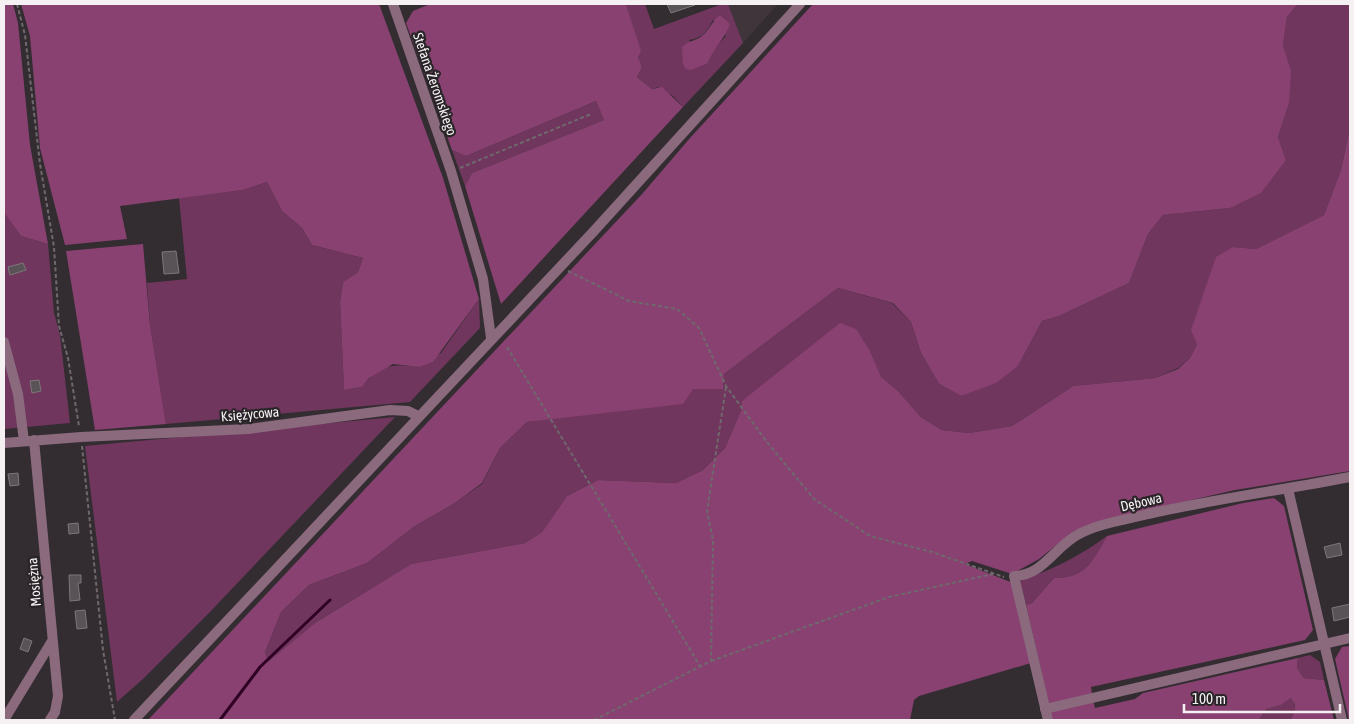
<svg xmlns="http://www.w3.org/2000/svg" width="1354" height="724" font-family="'Asap Condensed',sans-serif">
	<rect width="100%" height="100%" fill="#332d31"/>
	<path fill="#41353c" d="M728 4H778L743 43Z"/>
	<path fill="#70365e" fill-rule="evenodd" d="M626 4H645L654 29 722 4H728L743 43 683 107 673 96 658 87 652 89 637 77 642 67 638 57 640 51ZM713 20 726 36 713 50 708 63 689 40C703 38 707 31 713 20Z
		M1298 4H1350V127L1341 170 1324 215 1256 249 1233 247 1197 344 1190 358 1178 368 1155 378 1073 386 1012 426 969 433 942 430 921 417 898 391 880 377 870 351 742 401V408L725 448 703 470 676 483 598 480 567 496 542 532 525 543 411 564 315 623 268 663 265 652 281 612 309 585 367 563 415 526 455 503 482 484 500 448 527 422 557 418 693 389H723L724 374 838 288 892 303 911 322 921 353 939 384 961 396 1018 366 1042 321 1059 316 1129 283 1148 234 1163 215 1230 208 1286 160 1278 137 1289 103 1283 46 1287 17Z
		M596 101 604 120 472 173 465 186 452 150 466 156Z
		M267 182 282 211 302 228 312 245 363 258 358 272 343 282 340 302 344 390 362 387C380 364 391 364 419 367L441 353 479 299 480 328 410 402 166 424 150 325 147 283 187 279 179 198 243 190Z
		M4 213 21 236 48 244 54 313 60 335 70 423 4 429Z
		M395 417 210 612 144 678 117 702 85 446Z
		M1107 536C1092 561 1087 578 1054 578L1032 603 1026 605 1020 581C1051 570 1080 556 1107 536Z
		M1310 655 1320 662 1324 680 1304 678 1297 668 1298 658Z
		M1291 698 1295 703 1294 713 1290 720H1259L1266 709 1281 705Z"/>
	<path fill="#884171" d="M4 4H13L18 23 30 145 48 244 21 236 4 213Z
		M21 4H379L443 178 479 299 433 362 419 367 393 364 369 378 362 387 344 390 340 302 343 282 358 272 363 258 312 245 302 228 282 211 267 182 243 190 120 206 127 239 65 245 40 148 30 36Z
		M430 4H626L641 51 638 57 642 67 637 77 652 89 662 87 683 107 501 304 465 186 472 173 604 120 596 101 466 156 452 150 406 23 413 11Z
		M813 4H1298L1287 17 1283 46 1291 71 1289 103 1278 137 1286 160 1261 193 1230 208 1163 215 1148 234 1129 283 1059 316 1042 321 1018 366 996 383 961 396 939 384 921 353 911 322 893 303 838 288 724 374 723 389H693L683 404 527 422 500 448 482 483 455 503 415 526 367 563 309 585 281 612 265 652 268 662 315 623 411 564 525 543 542 532 567 496 598 480 676 483 703 470 725 448 742 408V401L840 323 856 329 870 351 881 377 898 391 921 417 942 430 969 433 1012 426 1073 386 1155 378 1178 369 1190 358 1197 344 1191 330 1216 257 1233 247 1256 249 1324 215 1341 170 1350 127V471L1235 490 1100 521 1074 531 1039 559 1012 574 972 561 965 564 1013 583 1031 663 919 696 914 700 910 720H148L643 193 690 138Z
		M720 15 730 24C725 39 713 48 708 63L691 70 686 69 683 64 682 47C689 40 697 41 703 35 710 29 712 21 720 15Z
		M143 244 150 325 166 424 95 430 66 251Z
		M1274 498 1284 506 1313 630 1305 640 1091 687 1092 694 1049 704 1026 605 1032 603 1054 578C1087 578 1092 561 1107 536L1243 503Z
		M1350 646V720H1349L1335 659 1342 647Z
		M1298 658 1297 668 1304 678 1324 680 1334 720H1290L1294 713 1295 704 1291 698 1281 705 1266 709 1259 720H1052L1049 710 1093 700 1095 708 1135 699 1143 693Z"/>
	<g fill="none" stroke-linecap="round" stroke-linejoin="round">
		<path stroke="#2f0023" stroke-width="3" d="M220 720 260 667 330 600"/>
	</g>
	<path fill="#595256" stroke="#7d767a" d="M667 4H694L695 5 671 13Z
		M176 251 179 273 164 274 162 252Z
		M23 263 26 270 10 275 8 267Z
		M39 380 41 391 32 393 30 381Z
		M18 473 19 485 10 486 8 474Z
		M78 523 79 533 69 534 68 524Z
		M1340 543 1342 555 1327 558 1324 547Z
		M69 575H81V583H78L80 600 70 601Z
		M1350 604V617L1334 621 1332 608Z
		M85 610 87 628 77 629 75 611Z
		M24 638 32 641 28 652 20 649Z"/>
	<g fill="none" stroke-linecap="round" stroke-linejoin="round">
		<path stroke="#6f696d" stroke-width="2" stroke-dasharray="4 2.5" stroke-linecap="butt" d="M17 4 25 35 40 164 54 247 59 326 68 358 79 426
			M460 168 591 114
			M568 271 629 301 677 309 699 328 726 386 766 441 814 499 870 536 932 552 1004 577
			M507 347 700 666
			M82 446 103 650 115 720
			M711 661 889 597 993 574
			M594 720 711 661 713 540 707 511 726 387"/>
		<path stroke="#8b6a7e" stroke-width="10" d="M393 4 451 171 483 279 491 338
			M4 342 18 394 24 441
			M34 440 58 696 55 712 50 720
			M4 443 81 437 248 429 390 410 408 411 418 416
			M1288 489 1342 720
			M1045 709 1350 638
			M4 720 52 641
			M134 720 594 231 800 4
			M1048 720 1014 576C1043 576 1055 546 1079 534 1100 523 1125 520 1148 514 1215 499 1283 490 1350 477"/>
	</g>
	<g text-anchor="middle" stroke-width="4.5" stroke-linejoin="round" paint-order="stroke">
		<g font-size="14" fill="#f5f1f3" stroke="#292427">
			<text transform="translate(435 84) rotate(71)" y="5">Stefana Żeromskiego</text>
			<text transform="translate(250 414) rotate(-5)" y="5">Księżycowa</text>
			<text transform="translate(1141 502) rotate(-13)" y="5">Dębowa</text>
			<text transform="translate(34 582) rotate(-95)" y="5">Mosiężna</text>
		</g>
	</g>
	<rect width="1354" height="724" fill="none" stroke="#f5f1f3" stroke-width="10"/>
	<path d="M1184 704v8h156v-8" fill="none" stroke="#f5f1f3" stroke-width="2.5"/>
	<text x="1192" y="704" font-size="15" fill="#f5f1f3" stroke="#292427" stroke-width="4" paint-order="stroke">100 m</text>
</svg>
